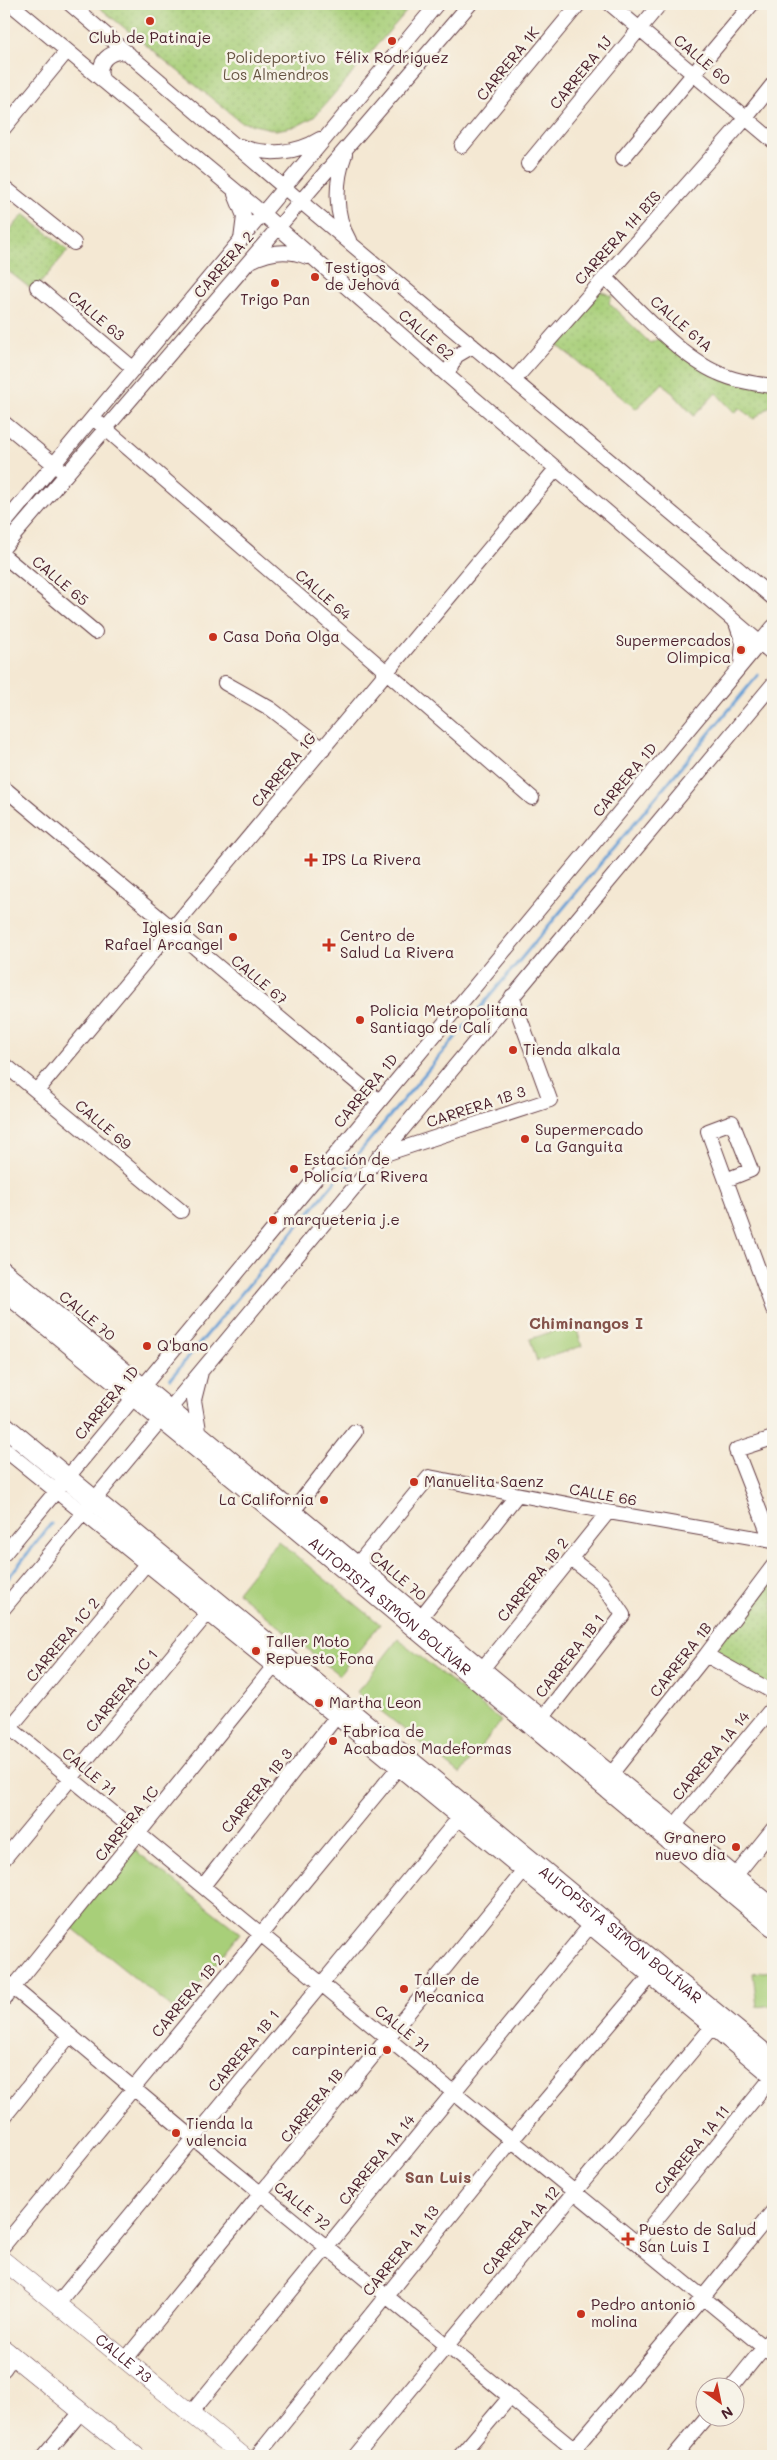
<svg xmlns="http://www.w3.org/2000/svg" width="777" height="2460" font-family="Mali,sans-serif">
	<defs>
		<pattern id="park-dots" width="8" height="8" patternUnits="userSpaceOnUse" patternTransform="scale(1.25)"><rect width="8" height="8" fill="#a8cf79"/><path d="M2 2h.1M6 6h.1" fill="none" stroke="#92b169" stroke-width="1.8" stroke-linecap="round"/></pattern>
	</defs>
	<rect width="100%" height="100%" fill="#f7f3e8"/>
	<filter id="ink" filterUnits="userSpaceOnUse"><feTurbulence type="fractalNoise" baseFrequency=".02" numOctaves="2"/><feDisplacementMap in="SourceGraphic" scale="10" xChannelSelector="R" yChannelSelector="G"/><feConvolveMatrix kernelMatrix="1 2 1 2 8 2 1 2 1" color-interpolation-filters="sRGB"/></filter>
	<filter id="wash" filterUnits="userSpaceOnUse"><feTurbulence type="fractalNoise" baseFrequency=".0096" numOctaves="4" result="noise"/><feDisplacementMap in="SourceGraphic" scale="20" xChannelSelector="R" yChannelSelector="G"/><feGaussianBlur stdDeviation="1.12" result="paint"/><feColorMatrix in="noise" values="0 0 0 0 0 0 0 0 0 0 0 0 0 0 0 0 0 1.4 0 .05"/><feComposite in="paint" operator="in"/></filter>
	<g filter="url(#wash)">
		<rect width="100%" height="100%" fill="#f4e8d3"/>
		<path fill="url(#park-dots)" stroke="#797752" d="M95 4H413L314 117 297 126 276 130 241 122Z
			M24 214 68 250 34 291 4 268V237Z
			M597 290 612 296 609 303 650 343 666 335 703 366 773 386V404L754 419 739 408 735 413 716 393 694 416 663 383 636 409 551 340Z
			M773 1566V1692L706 1655Z"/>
		<path fill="#a8cf79" stroke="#797752" d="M575 1324 582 1346 537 1361 530 1339Z
			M278 1541 380 1624 339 1675 237 1592Z
			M398 1639 501 1721 460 1774 357 1692Z
			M131 1847 240 1933 177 2012 70 1926Z
			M773 1971V2005L757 2007 753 1973Z"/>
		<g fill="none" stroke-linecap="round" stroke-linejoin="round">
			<path stroke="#67a0d6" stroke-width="3" d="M170 1379 758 675
				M4 1583 51 1524"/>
		</g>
	</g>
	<g filter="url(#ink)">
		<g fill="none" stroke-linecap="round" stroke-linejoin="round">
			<g stroke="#643d44" stroke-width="16">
				<path id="minor" d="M11 4 255 207 447 375 773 654
					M70 4 306 206 773 598
					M610 4 773 141
					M103 81C94 63 111 47 129 54
					M4 128 67 51
					M240 146C266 156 296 154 320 139
					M462 146 579 4
					M345 154C335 181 334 215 349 240
					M623 158 752 4
					M528 164 660 4
					M4 187 74 243
					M235 194 244 216 241 240
					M251 261C270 251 288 249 307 257
					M605 277C635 306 680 357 718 373 735 381 755 384 773 386
					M37 287 134 369
					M447 375 456 356 473 346
					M514 380 746 118 773 84
					M4 423 61 470
					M99 423 532 798
					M4 524 437 4
					M4 547 470 4
					M4 556 95 632
					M736 623 743 643 741 665
					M225 683 271 709 323 749
					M4 788 379 1101
					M4 1064 181 1211
					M37 1091 556 469
					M379 1156 550 1100 512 996
					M726 1180 751 1170 732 1122 708 1131 773 1309
					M4 1269 483 1668 773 1905
					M199 1430 194 1400 201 1372
					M4 1449 336 1717 773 2078
					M294 1510 355 1432
					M771 1540 736 1450 773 1438
					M4 1554 773 627
					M352 1571 429 1477 608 1512 773 1541
					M4 1608 773 684
					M421 1617 517 1495
					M706 1655 773 1692
					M483 1668 608 1512
					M543 1717 623 1615 601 1582 571 1559
					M10 1728 773 2355
					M4 1735 146 1564
					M612 1773 706 1655 773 1566
					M675 1825 773 1707
					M4 1859 207 1614
					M736 1875 773 1829
					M203 1886 336 1717
					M4 1980 193 2138 582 2456
					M4 1999 279 1660
					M4 2117 70 2035
					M637 2243 773 2076
					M4 2245 398 1768
					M57 2304 458 1819
					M125 2360 523 1872
					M4 2369 12 2357
					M731 2388 773 2336
					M191 2413 589 1927
					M44 2456 81 2412
					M257 2456 512 2140 650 1977
					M355 2456 712 2027
					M460 2456 510 2397
					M568 2456 703 2297 773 2211
					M674 2456 706 2418"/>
			</g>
			<g stroke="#643d44" stroke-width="19">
				<g id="major">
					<path id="s1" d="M4 2261 243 2456"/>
					<path d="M4 2349 136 2456"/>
				</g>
			</g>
			<g stroke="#643d44" stroke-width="22">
				<g id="highway">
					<path id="s2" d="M4 1290 286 1520 773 1926"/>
					<path id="s3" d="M4 1426 773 2061"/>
				</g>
			</g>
			<use href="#minor" stroke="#fff" stroke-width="14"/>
			<use href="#major" stroke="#fff" stroke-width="18"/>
			<use href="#highway" stroke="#fff" stroke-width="20"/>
		</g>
	</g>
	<g fill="#c8321e" stroke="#f7f3e8" stroke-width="2">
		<circle cx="150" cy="21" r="5"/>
		<circle cx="392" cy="41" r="5"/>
		<circle cx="315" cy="277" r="5"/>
		<circle cx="275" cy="283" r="5"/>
		<circle cx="213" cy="637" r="5"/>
		<circle cx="741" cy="650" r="5"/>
		<path d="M308.5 852.5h5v5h5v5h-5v5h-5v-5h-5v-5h5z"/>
		<circle cx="233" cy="937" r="5"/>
		<path d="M326.5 937.5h5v5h5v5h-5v5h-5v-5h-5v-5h5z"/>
		<circle cx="360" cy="1020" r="5"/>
		<circle cx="513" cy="1050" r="5"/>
		<circle cx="525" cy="1139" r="5"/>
		<circle cx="294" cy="1169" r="5"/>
		<circle cx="273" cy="1220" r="5"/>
		<circle cx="147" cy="1346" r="5"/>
		<circle cx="414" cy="1482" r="5"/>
		<circle cx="324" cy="1500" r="5"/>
		<circle cx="256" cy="1651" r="5"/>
		<circle cx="319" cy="1703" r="5"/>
		<circle cx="333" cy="1741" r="5"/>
		<circle cx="736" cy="1847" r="5"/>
		<circle cx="404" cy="1989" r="5"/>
		<circle cx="387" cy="2050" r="5"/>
		<circle cx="176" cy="2133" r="5"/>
		<path d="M625.5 2231.5h5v5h5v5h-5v5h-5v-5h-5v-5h5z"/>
		<circle cx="581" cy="2314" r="5"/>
	</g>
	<g text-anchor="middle" stroke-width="5" stroke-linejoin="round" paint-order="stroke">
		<g font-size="15" fill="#4a1f2b" stroke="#f7f3e8" text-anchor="start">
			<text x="150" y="43" text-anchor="middle">Club de Patinaje</text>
			<text x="392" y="63" text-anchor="middle">Félix Rodriguez</text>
			<text x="325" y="273">Testigos<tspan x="325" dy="17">de Jehová</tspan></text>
			<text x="275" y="305" text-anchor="middle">Trigo Pan</text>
			<text x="223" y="642">Casa Doña Olga</text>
			<text x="731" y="646" text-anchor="end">Supermercados<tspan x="731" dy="17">Olimpica</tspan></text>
			<text x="322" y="865">IPS La Rivera</text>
			<text x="223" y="933" text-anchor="end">Iglesia San<tspan x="223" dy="17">Rafael Arcangel</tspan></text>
			<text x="340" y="941">Centro de<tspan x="340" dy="17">Salud La Rivera</tspan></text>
			<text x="370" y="1016">Policia Metropolitana<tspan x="370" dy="17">Santiago de Calí</tspan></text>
			<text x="523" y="1055">Tienda alkala</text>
			<text x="535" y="1135">Supermercado<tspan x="535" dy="17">La Ganguita</tspan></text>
			<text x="304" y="1165">Estación de<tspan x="304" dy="17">Policía La Rivera</tspan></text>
			<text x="283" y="1225">marqueteria j.e</text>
			<text x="157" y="1351">Q'bano</text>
			<text x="424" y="1487">Manuelita Saenz</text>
			<text x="314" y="1505" text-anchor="end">La California</text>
			<text x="266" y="1647">Taller Moto<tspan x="266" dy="17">Repuesto Fona</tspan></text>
			<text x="329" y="1708">Martha Leon</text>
			<text x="343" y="1737">Fabrica de<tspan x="343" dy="17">Acabados Madeformas</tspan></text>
			<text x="726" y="1843" text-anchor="end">Granero<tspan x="726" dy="17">nuevo dia</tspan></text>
			<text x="414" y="1985">Taller de<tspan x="414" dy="17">Mecanica</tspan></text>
			<text x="377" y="2055" text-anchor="end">carpinteria</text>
			<text x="186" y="2129">Tienda la<tspan x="186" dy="17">valencia</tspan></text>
			<text x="639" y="2235">Puesto de Salud<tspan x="639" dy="17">San Luis I</tspan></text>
			<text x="591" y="2310">Pedro antonio<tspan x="591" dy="17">molina</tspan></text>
		</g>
		<g font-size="15" fill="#665442" stroke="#f7f3e8">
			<text x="276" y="63">Polideportivo<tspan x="276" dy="17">Los Almendros</tspan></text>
		</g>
		<g font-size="15" fill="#4a1f2b" stroke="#f7f3e8">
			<text transform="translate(702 60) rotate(40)" y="5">CALLE 60</text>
			<text transform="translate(508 64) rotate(-51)" y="5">CARRERA 1K</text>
			<text transform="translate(581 73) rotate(-51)" y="5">CARRERA 1J</text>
			<text transform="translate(618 238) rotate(-48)" y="5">CARRERA 1H BIS</text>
			<text transform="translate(224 265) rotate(-49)" y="5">CARRERA 2</text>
			<text transform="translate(96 316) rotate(40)" y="5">CALLE 63</text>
			<text transform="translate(681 324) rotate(41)" y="5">CALLE 61A</text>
			<text transform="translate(426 335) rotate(41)" y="5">CALLE 62</text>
			<text transform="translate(60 581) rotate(40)" y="5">CALLE 65</text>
			<text transform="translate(323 595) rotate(41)" y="5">CALLE 64</text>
			<text transform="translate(284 770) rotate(-50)" y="5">CARRERA 1G</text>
			<text transform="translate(625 780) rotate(-50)" y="5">CARRERA 1D</text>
			<text transform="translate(259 980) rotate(40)" y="5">CALLE 67</text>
			<text transform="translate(366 1091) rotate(-50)" y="5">CARRERA 1D</text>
			<text transform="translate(476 1107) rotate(-18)" y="5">CARRERA 1B 3</text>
			<text transform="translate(103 1125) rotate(40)" y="5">CALLE 69</text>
			<text transform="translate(87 1316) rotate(40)" y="5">CALLE 70</text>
			<text transform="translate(107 1403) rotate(-50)" y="5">CARRERA 1D</text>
			<text transform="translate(603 1495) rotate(10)" y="5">CALLE 66</text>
			<text transform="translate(398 1576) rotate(40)" y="5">CALLE 70</text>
			<text transform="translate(533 1580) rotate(-51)" y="5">CARRERA 1B 2</text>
			<text dy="5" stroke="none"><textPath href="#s2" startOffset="499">AUTOPISTA SIMÓN BOLÍVAR</textPath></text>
			<text transform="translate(63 1640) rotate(-50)" y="5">CARRERA 1C 2</text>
			<text transform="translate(570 1656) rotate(-52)" y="5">CARRERA 1B 1</text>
			<text transform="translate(681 1660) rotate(-52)" y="5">CARRERA 1B</text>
			<text transform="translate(122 1691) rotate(-50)" y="5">CARRERA 1C 1</text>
			<text transform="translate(711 1756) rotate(-50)" y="5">CARRERA 1A 14</text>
			<text transform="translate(89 1772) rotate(40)" y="5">CALLE 71</text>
			<text transform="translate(257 1791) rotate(-51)" y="5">CARRERA 1B 3</text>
			<text transform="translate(127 1824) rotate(-51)" y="5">CARRERA 1C</text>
			<text dy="5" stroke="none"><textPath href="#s3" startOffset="799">AUTOPISTA SIMÓN BOLÍVAR</textPath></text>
			<text transform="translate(188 1996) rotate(-50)" y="5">CARRERA 1B 2</text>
			<text transform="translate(402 2029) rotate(39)" y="5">CALLE 71</text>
			<text transform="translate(244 2051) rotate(-50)" y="5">CARRERA 1B 1</text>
			<text transform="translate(312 2106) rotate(-51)" y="5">CARRERA 1B</text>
			<text transform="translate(692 2150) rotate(-51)" y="5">CARRERA 1A 11</text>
			<text transform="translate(377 2160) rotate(-51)" y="5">CARRERA 1A 14</text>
			<text transform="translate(302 2206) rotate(39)" y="5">CALLE 72</text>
			<text transform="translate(521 2231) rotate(-50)" y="5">CARRERA 1A 12</text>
			<text transform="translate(401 2251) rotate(-51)" y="5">CARRERA 1A 13</text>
			<text dy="5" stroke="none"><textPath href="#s1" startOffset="154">CALLE 73</textPath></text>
		</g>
		<g font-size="16" font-weight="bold" fill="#84524a" stroke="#f7f3e8">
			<text x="586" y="1329">Chiminangos I</text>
			<text x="438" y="2183">San Luis</text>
		</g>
	</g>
	<rect width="777" height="2460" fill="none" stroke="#f7f3e8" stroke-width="20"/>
	<g transform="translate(720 2402) rotate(147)"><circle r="24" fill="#f7f3e8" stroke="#b29e9c"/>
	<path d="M0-4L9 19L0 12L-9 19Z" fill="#c8321e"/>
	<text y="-8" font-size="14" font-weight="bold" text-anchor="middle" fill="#4a1f2b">N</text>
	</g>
</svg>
